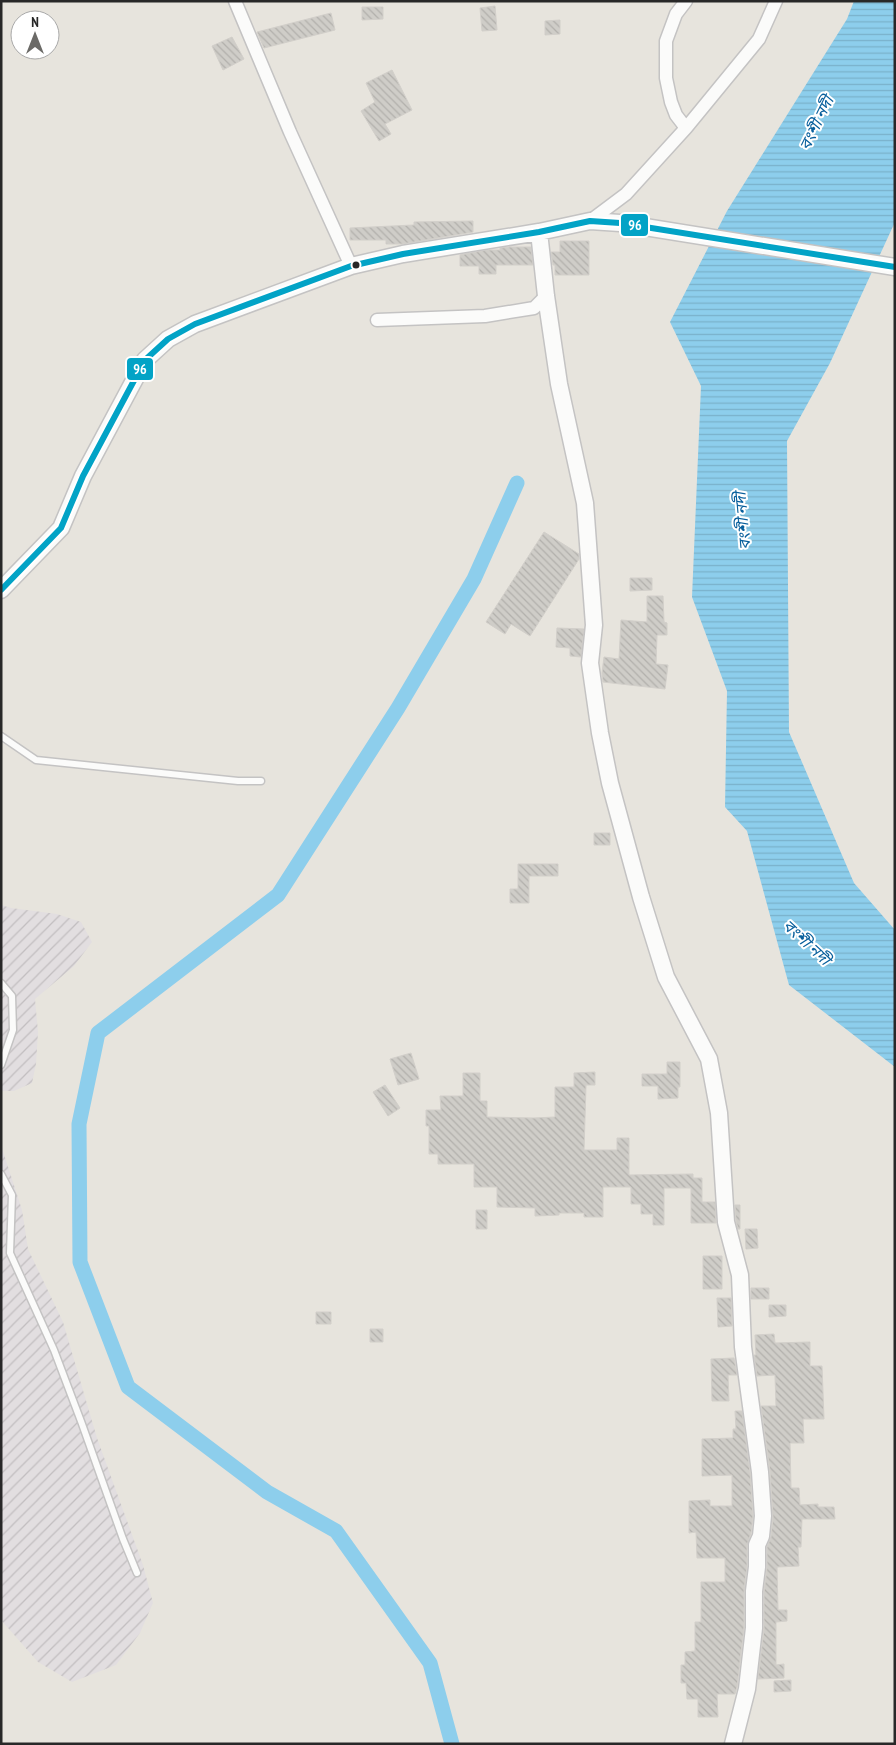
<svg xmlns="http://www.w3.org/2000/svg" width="896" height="1745" font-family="'PT Sans Narrow','Noto Sans Bengali',sans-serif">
	<defs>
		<pattern id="industrial-furrows" width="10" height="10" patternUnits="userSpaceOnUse" patternTransform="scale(1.25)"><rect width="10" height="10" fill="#e2dee0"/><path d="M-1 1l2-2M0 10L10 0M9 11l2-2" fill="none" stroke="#c2bec0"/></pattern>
		<pattern id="water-rules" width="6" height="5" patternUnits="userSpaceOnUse" patternTransform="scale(1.25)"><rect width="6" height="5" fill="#8dceec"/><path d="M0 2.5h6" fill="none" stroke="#7ab1ca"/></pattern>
		<pattern id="building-back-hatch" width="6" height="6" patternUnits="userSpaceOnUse" patternTransform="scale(1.25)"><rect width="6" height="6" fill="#cfcdc8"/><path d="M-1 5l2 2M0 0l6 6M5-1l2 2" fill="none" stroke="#b2b0ac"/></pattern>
	</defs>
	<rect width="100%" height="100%" fill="#e7e4dd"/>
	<path fill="url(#industrial-furrows)" d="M1 905 11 908 57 914 81 922 92 942 74 966 35 999 38 1032 36 1064 32 1083 14 1091H1Z
		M1 1145 22 1210 28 1249 63 1322 97 1438 143 1565 153 1603 140 1633 116 1665 72 1682 38 1662 1 1620Z"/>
	<path fill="url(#water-rules)" d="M854 1H895V222L830 363 787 441 789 732 854 883 895 930V1067L789 985 747 831 725 807 727 691 692 597 701 386 670 322 727 211 847 19Z"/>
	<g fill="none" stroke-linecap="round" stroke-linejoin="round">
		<path stroke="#8dceec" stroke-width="15" d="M452 1744 430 1663 336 1531 267 1492 128 1387 80 1262 79 1124 98 1033 278 895 398 708 474 579 517 483"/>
	</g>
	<path fill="url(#building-back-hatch)" stroke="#d2cfca" d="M495 6 497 30 482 31 480 8Z
		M362 7H383V19L362 20Z
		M331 13 335 30 264 48 257 32Z
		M560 20V34L545 35V21Z
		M232 37 244 59 223 70 212 46Z
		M392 70 412 110 385 124 391 134 379 141 361 111 375 102 366 83Z
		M473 221V232L402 244H386V240H350V228L414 225V222Z
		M560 241H589V275H555V265H553L551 252H560Z
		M510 247H531L533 265H496V274H479V266H460V255L487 250H500V248Z
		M544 532 579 554V559L530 636 511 624 505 634 486 622Z
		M630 578H652V590L630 591Z
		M647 596H663L664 622 667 623V635H657L656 664 668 665 665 689 603 682 602 673 604 657 619 659 621 620 647 622Z
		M557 628 584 629 581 657 570 656V648L556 647Z
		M594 833H610V845H594Z
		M518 864H558V876H529V903H510V889H518Z
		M411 1053 419 1079 398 1085 390 1059Z
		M667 1062H680V1087H678V1098L658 1099V1086H642V1074H667Z
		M595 1072V1085H586L584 1150H617V1138H629V1175L693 1174V1178H702V1202H715L716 1223H691V1188H664V1225H653V1214H641V1204H631V1187H603V1217H584V1213H559V1215L535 1216V1208L497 1207V1187H474V1164H438V1154H429V1126H426V1110H441L440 1096H463V1073H480V1101H487V1117L534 1118 555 1117V1087H574V1073Z
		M385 1085 400 1108 388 1116 373 1092Z
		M735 1205H740V1229H738L736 1220Z
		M476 1210H487V1229H476Z
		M745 1229H757L758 1248 746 1249Z
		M703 1256H722V1289H703Z
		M751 1288H769V1299H751Z
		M717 1298H731L732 1326 718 1327Z
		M769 1305H786V1316L769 1317Z
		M316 1312H331V1324H316Z
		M370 1329H383V1342H370Z
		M774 1334 775 1343 810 1342V1366H822L824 1419H803L804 1443H790L791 1488H799L800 1505 818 1504V1507H834L835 1519H802L801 1547H798L799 1566 777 1567 778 1610H787V1621L776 1622V1665L784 1664V1678L758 1679 764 1629V1592L767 1568V1547L771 1537 773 1517 770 1471 761 1406H776L775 1375 757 1376 754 1355H756L755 1335Z
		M734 1358 737 1375H728L729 1401H712L711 1359Z
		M735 1411H742L750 1473 753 1516 751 1533 747 1545V1566L744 1591V1627L737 1687 735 1694H717L718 1717H698V1699H687L686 1683H681V1665H685V1652L695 1651V1622H701V1582H725V1558H697L696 1532 689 1533V1501L710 1500V1506H732V1475L702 1476V1439L733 1438V1429H736Z
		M791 1680V1691L774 1692V1681Z"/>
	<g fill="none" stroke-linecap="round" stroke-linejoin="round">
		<g stroke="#c4c3c3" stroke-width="9">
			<path id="service" d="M1 736 36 760 238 781H261
				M1 983 12 996 13 1030 1 1065
				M1 1174 12 1195 10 1253 54 1350 82 1424 123 1539 137 1573"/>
		</g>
		<g stroke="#c4c3c3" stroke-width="15">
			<path id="minor" d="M235 1 290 132 351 266
				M686 1 676 14 666 41V78L671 102 676 115 686 128
				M590 221 626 194 686 128 759 39 776 1
				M377 320 485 316 534 308 546 296"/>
		</g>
		<g stroke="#c4c3c3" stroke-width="19">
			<path id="tertiary" d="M539 232 546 296 559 384 585 503 594 625 590 663 600 733 610 783 641 897 666 977 709 1059 719 1113 726 1222 740 1275 743 1347 760 1472 763 1516 761 1536 757 1545V1567L754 1591V1628L747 1689 733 1744
				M1 590 61 528 83 476 145 360 168 339 195 324 351 266 403 254 539 232 590 221 620 223 895 267"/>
		</g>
		<use href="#service" stroke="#fbfbfa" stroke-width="6"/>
		<use href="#minor" stroke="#fbfbfa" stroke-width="12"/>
		<use href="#tertiary" stroke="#fbfbfa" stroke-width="16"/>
		<g stroke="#fff" stroke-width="10">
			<path id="bus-1" d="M1 590 61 528 83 476 145 360 168 339 195 324 351 266 403 254 539 232 590 221 620 223 895 267"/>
		</g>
		<use href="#bus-1" stroke="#02a3c6" stroke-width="6"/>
	</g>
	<circle fill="#282828" stroke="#fff" stroke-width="2" cx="356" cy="265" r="4.5"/>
	<g text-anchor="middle" stroke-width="4" stroke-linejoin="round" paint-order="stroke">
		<g font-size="16" font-style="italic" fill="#085f9c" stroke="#fff">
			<text transform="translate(816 123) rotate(-64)" y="6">বংশী নদী</text>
			<text transform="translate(742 521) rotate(-95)" y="6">বংশী নদী</text>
			<text transform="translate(807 942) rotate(43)" y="6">বংশী নদী</text>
		</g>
	</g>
	<g stroke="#fff" stroke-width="2">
		<rect x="620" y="213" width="29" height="24" rx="5" fill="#02a3c6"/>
		<rect x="126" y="357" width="28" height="24" rx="5" fill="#02a3c6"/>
	</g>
	<g font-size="14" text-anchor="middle" font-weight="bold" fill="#fff">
		<text x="635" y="230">96</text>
		<text x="140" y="374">96</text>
	</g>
	<rect width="896" height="1745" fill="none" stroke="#282828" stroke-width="5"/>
	<g transform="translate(35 35)"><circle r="24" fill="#ffffff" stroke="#a9a9a9"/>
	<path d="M0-4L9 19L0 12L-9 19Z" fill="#6b6a67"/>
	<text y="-8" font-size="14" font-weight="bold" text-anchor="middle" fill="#282828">N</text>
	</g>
</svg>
